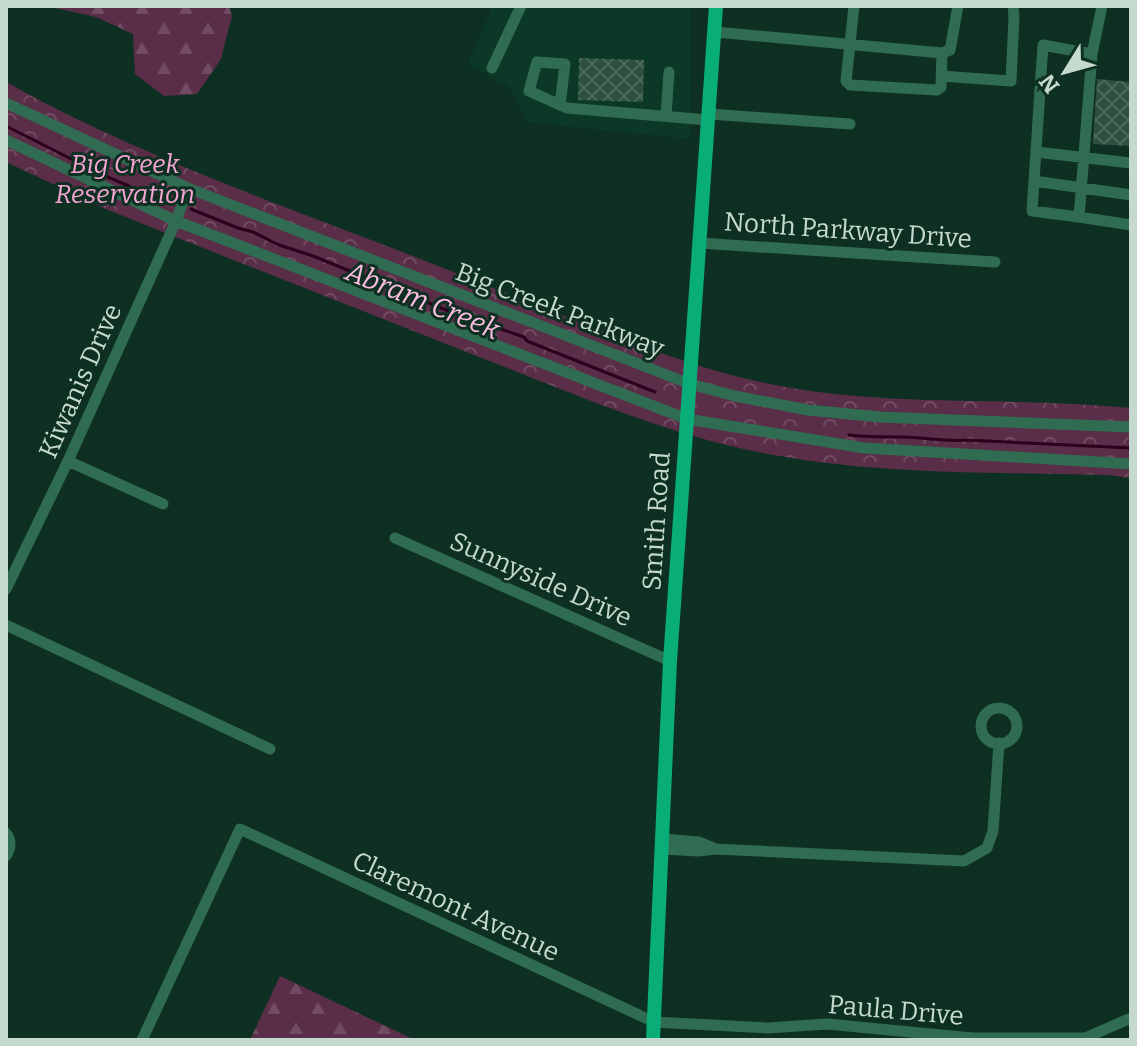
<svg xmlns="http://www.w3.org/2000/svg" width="1137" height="1046" font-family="Bitter,serif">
	<defs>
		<pattern id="forest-firs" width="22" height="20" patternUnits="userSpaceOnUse" patternTransform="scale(2)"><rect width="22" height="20" fill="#5a2d48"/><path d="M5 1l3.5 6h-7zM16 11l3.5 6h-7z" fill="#704b61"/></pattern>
		<pattern id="park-crowns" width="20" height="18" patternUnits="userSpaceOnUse" patternTransform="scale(2)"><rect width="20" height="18" fill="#5a2d48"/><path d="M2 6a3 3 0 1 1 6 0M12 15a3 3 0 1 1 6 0" fill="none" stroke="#704b61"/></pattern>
		<pattern id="building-cross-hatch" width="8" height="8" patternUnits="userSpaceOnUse" patternTransform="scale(2)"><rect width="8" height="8" fill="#2f5040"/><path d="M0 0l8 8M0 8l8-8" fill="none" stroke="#4c695b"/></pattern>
	</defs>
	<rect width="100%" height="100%" fill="#0e3022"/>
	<path fill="#0c3927" d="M490 6H691L690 139 527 122 509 87 468 64 492 8Z"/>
	<path fill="url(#forest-firs)" d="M46 6H229L232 16 221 59 197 94 164 96 135 74 133 34 96 17Z
		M280 976 415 1040H250Z"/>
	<path fill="url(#park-crowns)" d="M6 82C138 156 282 205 423 260 473 280 524 300 574 320 640 346 706 372 775 385 893 408 1013 396 1131 408V478L1107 475C996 472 883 475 774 455 676 438 584 398 492 362 379 317 266 273 153 228L106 209 6 162Z"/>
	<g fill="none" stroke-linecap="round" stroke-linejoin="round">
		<path stroke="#2d001e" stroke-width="3" d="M6 126 103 175 143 192 174 204
			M191 209 238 228 253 232 279 245 313 256 451 312 524 337 527 341 655 392
			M849 435C866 437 883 437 901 437 924 437 944 442 966 440L1131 448"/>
	</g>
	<path fill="url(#building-cross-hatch)" d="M579 58 644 60 643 102 578 100Z
		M1097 79 1131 82V146L1093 144Z"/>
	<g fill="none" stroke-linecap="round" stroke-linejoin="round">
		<path stroke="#306c51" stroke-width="11" d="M854 6 846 81 850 85 937 90 941 87 942 53
			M1102 6 1092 54 1079 217 1131 225
			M715 32 942 53
			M942 53 950 50 958 6
			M492 68 521 6
			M941 76 1011 81 1014 17 1013 6
			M6 103 188 188 690 384 735 396 808 410 880 417 1131 427
			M560 105 565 64 537 62 529 91 567 108 708 120
			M709 114 850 124
			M666 116 669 72
			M6 140 176 221 687 419 864 448 1131 464
			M1036 152 1131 163
			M1034 181 1131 195
			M1079 217 1032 211 1043 45 1092 54
			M699 243 995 262
			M68 461 163 504
			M395 538 670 661
			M6 589 68 461 176 221 188 188
			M6 625 270 749
			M981 726a18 18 0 1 1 36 0a18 18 0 1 1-36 0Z
			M6 833C12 841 11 848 6 856
			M662 839 699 842 714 848
			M662 849 699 851 715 849 964 861 987 848 993 831 999 743
			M142 1040 240 829 654 1022 768 1028 827 1024 972 1038H1085L1131 1018"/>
		<path stroke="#08ad77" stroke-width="14" d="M653 1040 670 661 716 6"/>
	</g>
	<g text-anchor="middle" stroke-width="6" stroke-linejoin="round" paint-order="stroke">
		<g font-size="26" font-style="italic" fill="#f7a6d4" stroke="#0e3022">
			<text x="125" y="173">Big Creek<tspan x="125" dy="30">Reservation</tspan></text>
		</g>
		<g font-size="26" fill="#c6d9cf" stroke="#0e3022">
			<text transform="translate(848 230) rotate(4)" y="9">North Parkway Drive</text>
			<text transform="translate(560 310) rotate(21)" y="9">Big Creek Parkway</text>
			<text transform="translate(80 381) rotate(-66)" y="9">Kiwanis Drive</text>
			<text transform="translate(656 521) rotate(-86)" y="9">Smith Road</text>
			<text transform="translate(541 579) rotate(24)" y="9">Sunnyside Drive</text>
			<text transform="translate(456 906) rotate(25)" y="9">Claremont Avenue</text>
			<text transform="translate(896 1010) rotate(5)" y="9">Paula Drive</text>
		</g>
		<g font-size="28" font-style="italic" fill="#fbbde0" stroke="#0e3022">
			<text transform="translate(423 300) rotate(22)" y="10">Abram Creek</text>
		</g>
	</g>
	<rect width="1137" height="1046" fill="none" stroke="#c6d9cf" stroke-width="16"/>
	<g transform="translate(1065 72) rotate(233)" stroke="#0e3022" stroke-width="6" paint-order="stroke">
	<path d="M0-6L14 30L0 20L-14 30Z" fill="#c6d9cf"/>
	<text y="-12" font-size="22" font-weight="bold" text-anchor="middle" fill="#c6d9cf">N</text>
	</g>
</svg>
